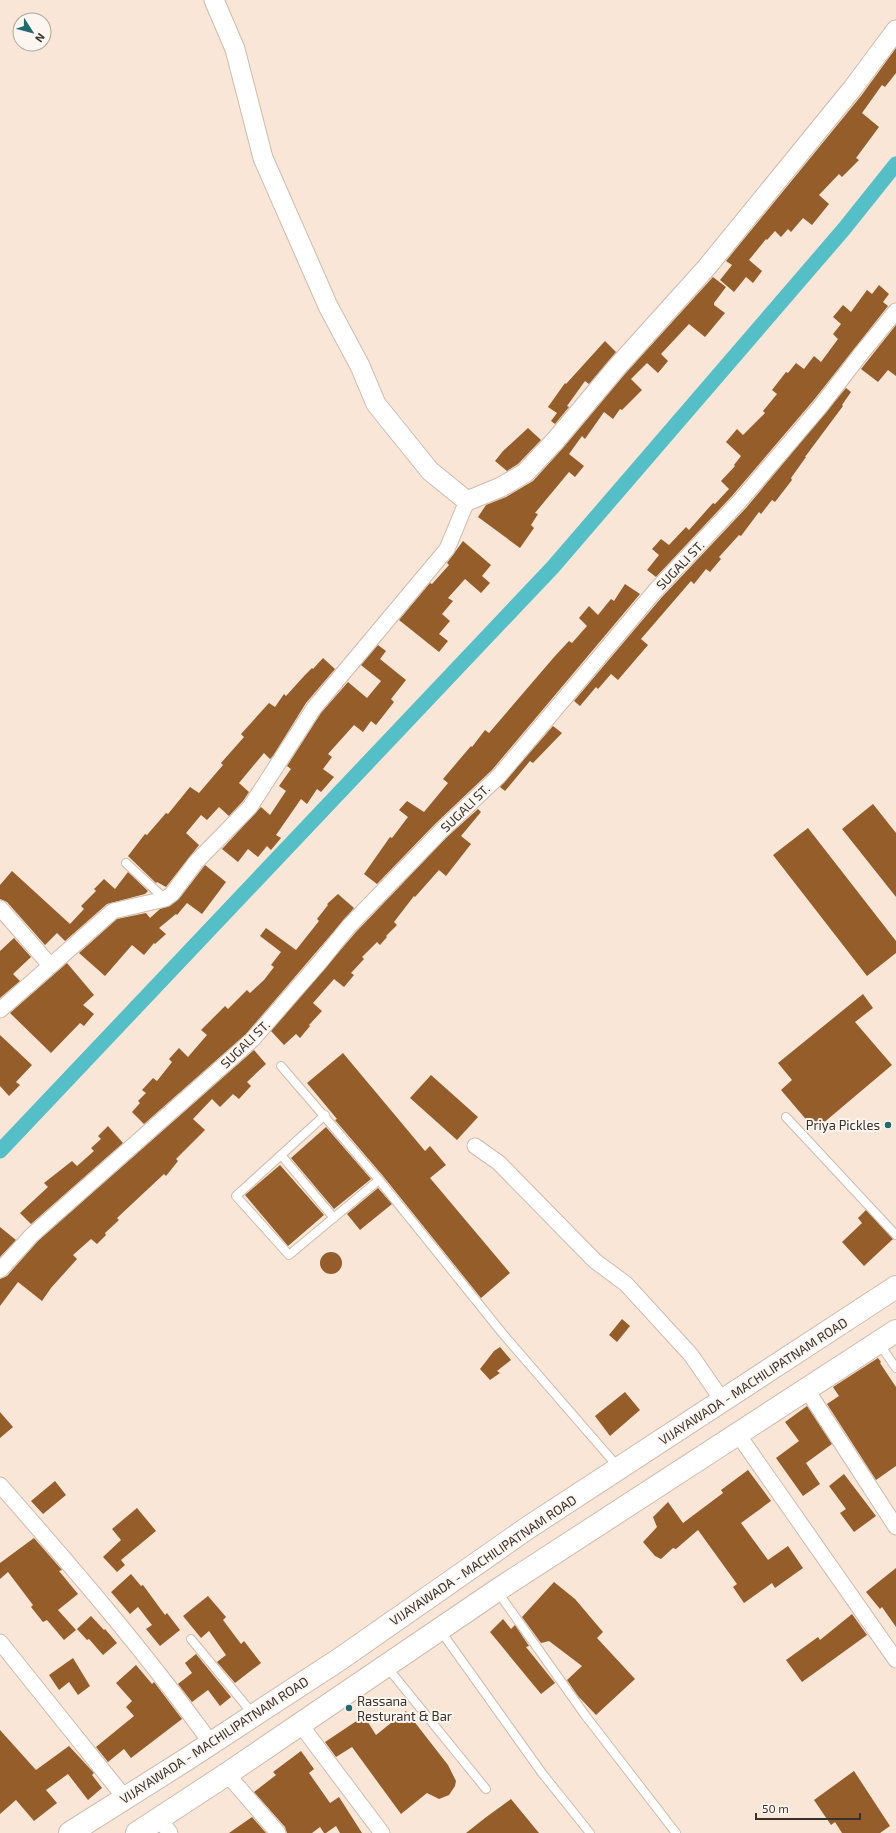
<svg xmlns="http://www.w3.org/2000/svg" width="896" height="1833" font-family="'Exo 2',sans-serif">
	<rect width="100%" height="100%" fill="#f9e6d6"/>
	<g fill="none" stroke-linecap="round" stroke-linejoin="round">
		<path stroke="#55bfc7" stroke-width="15" d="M0 1151 553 567 844 229 896 164"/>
	</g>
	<path fill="#945d29" d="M896 48V73L885 87 882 85 862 113 879 127 856 158 859 160 842 177 839 174 819 195 829 204 812 225 803 218 791 232 788 229 781 237 775 231 767 240 766 239 749 260 762 271 753 283 746 277 734 292 720 280 732 265 726 261 861 96Z
		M713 277 726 287 714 303V305L725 313 705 337 689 324 661 354 668 361 658 373 647 363 631 379 642 390 622 410 620 409 613 419 604 412 585 439 582 436 569 454 584 466 575 477 569 472 535 513 538 514 531 525 534 528 520 548 478 517 486 505 506 497 533 481 563 448 625 374Z
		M879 285 889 294 883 302 888 306 813 401 732 496 656 577 647 570 659 555 652 549 661 539 669 545 686 527 689 530 713 503 715 504 729 489 721 481 735 466 734 465 741 456 726 442 737 429 743 435 765 413 763 411 777 394 772 390 786 372 788 373 796 363 804 369 814 356 821 362 838 339 833 334 841 324 833 317 843 305 851 312 867 290 872 294Z
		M896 325V376L888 370 878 382 861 369Z
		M605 341 616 352 589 384 585 381 567 406 569 407 555 424 551 421 557 413 548 407 565 383 566 384Z
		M846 388 851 392 842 405 843 406 805 457H806L791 478 792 480 775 502 772 500 761 514 759 512 741 536 739 535 719 557 721 559 710 572 706 569 694 584 691 581 641 639 648 645 618 680 611 674 598 689 596 687 580 706 574 701 662 597 746 508Z
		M528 428 541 440 518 464 507 471 495 461 503 451Z
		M463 541 491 565 482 576 490 583 481 593 465 579 448 598 453 601 442 614 450 621 439 634 448 641 439 652 399 620 430 583 432 584 449 565 447 563Z
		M625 584 640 594 492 770 435 824 377 884 364 874 390 837 392 838 408 817 399 810 407 801 424 812 448 783 443 779 471 746 472 747 485 730 489 733 555 656 569 641 572 643 587 626 579 618 589 606 598 615 611 599 614 601Z
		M378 645 386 651 380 659 406 680 391 699 394 702 376 725 371 721 363 732 354 725 328 754 332 757 323 769 334 777 321 792 317 789 307 804 301 799 276 835 281 838 271 850 267 846 258 857 248 849 238 862 222 849 261 807 270 815 286 791 279 786 291 769 287 766 321 713 348 682 367 698 381 681 361 665Z
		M323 658 335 669 306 703 273 756 270 759 264 753 239 783 249 792 243 801 229 816 219 807 207 820 201 815 186 833 199 845 166 887 157 882 156 883 128 856 145 834 147 835 166 813 168 814 190 787 199 793 223 765 221 763 244 737 241 734 269 703 275 707 284 694 286 696 305 675 312 668 313 669Z
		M553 726 562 733 533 763 530 761 505 791 500 787Z
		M873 804 896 833V897L842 829Z
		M478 809 481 812 461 836 471 844 446 876 439 870 415 897 414 896 394 922 397 925 386 936 387 937 380 945 377 942 362 957 364 959 351 973 354 975 344 987 334 979 313 1003 322 1011 309 1025 310 1026 300 1038 296 1034 284 1045 271 1031 356 932 447 837Z
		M808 828 896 941V953L867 976 773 855Z
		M205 865 226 882 202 914 187 903 177 915 176 914 159 928 166 934 155 944 154 943 144 955 132 945 105 976 79 953 117 919 146 913 150 918 160 909 170 906 179 899Z
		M12 871 70 924 84 909 81 906 96 891 94 889 104 879 115 889 128 872 148 891 145 894 107 904 65 941 57 933 45 945 7 902 0 899V885Z
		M338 894 354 908 246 1034 144 1124 132 1112 140 1103 138 1101 146 1093 142 1090 153 1078 157 1081 172 1062 169 1059 179 1048 188 1057 207 1035 201 1030 225 1006 228 1009 247 990 250 993 264 980 274 967 271 965 281 952 260 936 266 928 296 950 319 921 317 919 328 905 327 904Z
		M14 938 31 957 13 974 20 981 0 998V951Z
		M67 963 94 995 83 1005 94 1014 84 1026 80 1023 51 1053 10 1013Z
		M863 994 873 1008 855 1022 892 1065 815 1130 781 1090 792 1080 778 1063Z
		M0 1035 32 1065 16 1082 20 1085 9 1096 0 1086Z
		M254 1050 266 1064 247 1082 251 1086 239 1099 233 1094 220 1107 212 1099 193 1119 205 1130 176 1159 178 1161 166 1176 164 1174 117 1218 119 1220 105 1233 106 1235 97 1244 91 1239 73 1255 77 1259 51 1288 42 1301 18 1282 0 1306V1279L7 1276 38 1241Z
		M343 1053 425 1151 430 1146 446 1165 430 1178 510 1273 481 1298 383 1176 335 1120 337 1119 307 1083Z
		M431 1075 478 1117 457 1140 410 1098Z
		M108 1126 123 1143 31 1224 20 1213 48 1187 44 1183 72 1161 77 1166 94 1151 91 1148 101 1139 98 1136Z
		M326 1127 371 1179 334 1209 291 1158Z
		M280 1165 324 1215 288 1246 245 1195Z
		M378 1188 392 1204 360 1230 347 1214Z
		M866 1210 893 1239 864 1266 842 1242 862 1223 858 1218Z
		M0 1227 16 1240 0 1257Z
		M320 1263a11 11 0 1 1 22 0a11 11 0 1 1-22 0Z
		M622 1319 630 1326 617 1342 609 1335Z
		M500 1347 511 1360 497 1371 500 1373 490 1380 480 1369 494 1351Z
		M878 1358 881 1362 880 1363 896 1387V1466L876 1480 827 1404 839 1396 833 1387Z
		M625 1392 640 1410 610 1436 595 1416Z
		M807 1406 832 1444 806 1463 820 1484 803 1496 776 1458 799 1441 785 1422Z
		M0 1412 13 1427 0 1438Z
		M748 1470 771 1501 741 1523 768 1560 788 1546 803 1568 775 1588 772 1583 744 1603 733 1587 737 1584 698 1530 676 1549 673 1548 661 1559 655 1556 643 1542 657 1527 653 1517 668 1502 683 1523 723 1493 721 1490Z
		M844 1474 876 1516 854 1532 840 1513 846 1509 829 1486Z
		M55 1481 66 1495 43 1514 31 1501Z
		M137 1508 156 1531 121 1560 125 1565 117 1572 103 1557 121 1540 112 1529Z
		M34 1538 62 1570 59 1571 78 1594 58 1610 76 1630 64 1640 47 1620 43 1622 31 1607 33 1605 8 1572 0 1579V1563Z
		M896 1568V1627L882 1607 880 1609 866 1592Z
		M131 1574 141 1586 143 1585 165 1615 167 1613 180 1630 160 1646 146 1629 152 1625 138 1607 130 1614 111 1592Z
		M554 1582 575 1599 603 1632 597 1638 635 1679 596 1715 578 1696 567 1680 582 1666 549 1641 541 1643 522 1617Z
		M208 1596 226 1617 223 1620 241 1644 244 1641 261 1663 235 1683 217 1662 226 1655 209 1631 201 1638 183 1616Z
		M852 1614 867 1635 802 1682 786 1660 818 1637 820 1640Z
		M91 1616 104 1630 105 1629 117 1643 103 1655 89 1639 87 1640 77 1629Z
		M503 1619 511 1629 515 1625 529 1646 526 1647 555 1683 541 1694 490 1632Z
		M196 1654 231 1697 220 1706 208 1690 192 1702 178 1684 192 1673 185 1663Z
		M73 1658 90 1686 78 1695 69 1682 59 1690 49 1675Z
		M136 1665 152 1684 154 1682 182 1719 131 1758 124 1749 108 1762 96 1747 134 1716 126 1707 132 1701 116 1683Z
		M406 1711 448 1765 456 1781 455 1786 449 1795 439 1799 427 1793 401 1814 352 1747 336 1757 325 1742 364 1716 376 1735Z
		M0 1730 36 1770 69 1746 94 1773 92 1775 102 1788 88 1800 68 1774 46 1790 57 1803 34 1821 16 1800 0 1814Z
		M301 1751 314 1769 309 1773 330 1803 339 1797 362 1833H340L336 1826 326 1833H324L320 1827 312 1833H287L285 1827 254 1792 276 1775 273 1772Z
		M854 1771 890 1826 880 1833H842L835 1822 831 1825 814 1800Z
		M511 1799 539 1833H466L485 1818Z
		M252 1817 266 1833H229Z"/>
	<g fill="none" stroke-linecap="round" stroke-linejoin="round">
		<g stroke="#cdbbac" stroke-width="10">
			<path id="service" d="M126 863 165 899
				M281 1066 379 1180 503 1334 619 1468
				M325 1115 236 1196 289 1255 379 1180
				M786 1117 896 1235
				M281 1155 334 1218
				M878 1342 896 1368
				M497 1591 585 1715 676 1833
				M440 1630 542 1773 590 1833
				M191 1639 253 1714
				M387 1667 486 1789"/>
		</g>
		<g stroke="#cdbbac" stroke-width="17">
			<path id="minor" d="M0 908 50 965
				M0 1010 113 911 165 899 172 894 196 862 250 807 314 708 447 549 467 501
				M475 1146 499 1163 595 1261 626 1284 691 1355 720 1397 726 1399
				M0 1270 32 1235 252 1040 320 962 349 926 441 831 499 776 655 591 739 502 820 407 860 355 896 311
				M807 1390 896 1527
				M737 1433 896 1660
				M0 1485C74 1569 146 1653 211 1743
				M0 1642 125 1798
				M300 1724 382 1833
				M227 1774 278 1833
				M159 1819 170 1833"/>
		</g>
		<g stroke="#cdbbac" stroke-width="21">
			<path id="tertiary" d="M214 0 235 49 263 158 328 306 360 366 376 404 430 471 467 501 501 487 525 473 555 441 617 367 707 267 852 89 896 30"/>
		</g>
		<g stroke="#cdbbac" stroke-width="24">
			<path id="trunk" d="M70 1833 187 1759 340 1659 529 1527 896 1287
				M137 1833 227 1774 496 1591 896 1331"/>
		</g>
		<use href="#service" stroke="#fff" stroke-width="8"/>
		<use href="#minor" stroke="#fff" stroke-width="15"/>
		<use href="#tertiary" stroke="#fff" stroke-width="19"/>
		<use href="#trunk" stroke="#fff" stroke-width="22"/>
	</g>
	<g fill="#1d6a6f" stroke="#fdf5ef" stroke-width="1.5">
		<circle cx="888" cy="1125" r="4"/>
		<circle cx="349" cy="1708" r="4"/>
	</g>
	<g text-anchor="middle" stroke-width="4" stroke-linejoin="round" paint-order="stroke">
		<g font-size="13" fill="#39312b" stroke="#fdf5ef">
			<text transform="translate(680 565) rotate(-46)" y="5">SUGALI ST.</text>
			<text transform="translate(465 808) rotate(-44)" y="5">SUGALI ST.</text>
			<text transform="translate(245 1044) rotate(-44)" y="5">SUGALI ST.</text>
			<text transform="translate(753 1381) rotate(-33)" y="5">VIJAYAWADA - MACHILIPATNAM ROAD</text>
			<text transform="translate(483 1560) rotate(-34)" y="5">VIJAYAWADA - MACHILIPATNAM ROAD</text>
			<text transform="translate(214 1740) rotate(-33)" y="5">VIJAYAWADA - MACHILIPATNAM ROAD</text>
		</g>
		<g font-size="13" fill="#39312b" stroke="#fdf5ef" text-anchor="end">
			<text x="880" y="1130">Priya Pickles</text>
			<text x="357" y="1706" text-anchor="start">Rassana<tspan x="357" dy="15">Resturant &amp; Bar</tspan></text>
		</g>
	</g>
	<g transform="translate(32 32) rotate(126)"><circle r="19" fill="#fdf5ef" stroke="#afa7a1"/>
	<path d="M0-3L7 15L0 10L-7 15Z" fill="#1d6a6f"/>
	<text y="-6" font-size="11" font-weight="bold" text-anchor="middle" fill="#39312b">N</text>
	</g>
	<path d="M756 1813v6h104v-6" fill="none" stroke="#39312b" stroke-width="2"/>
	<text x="762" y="1813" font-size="12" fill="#39312b" stroke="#fdf5ef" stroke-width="3" paint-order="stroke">50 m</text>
</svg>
